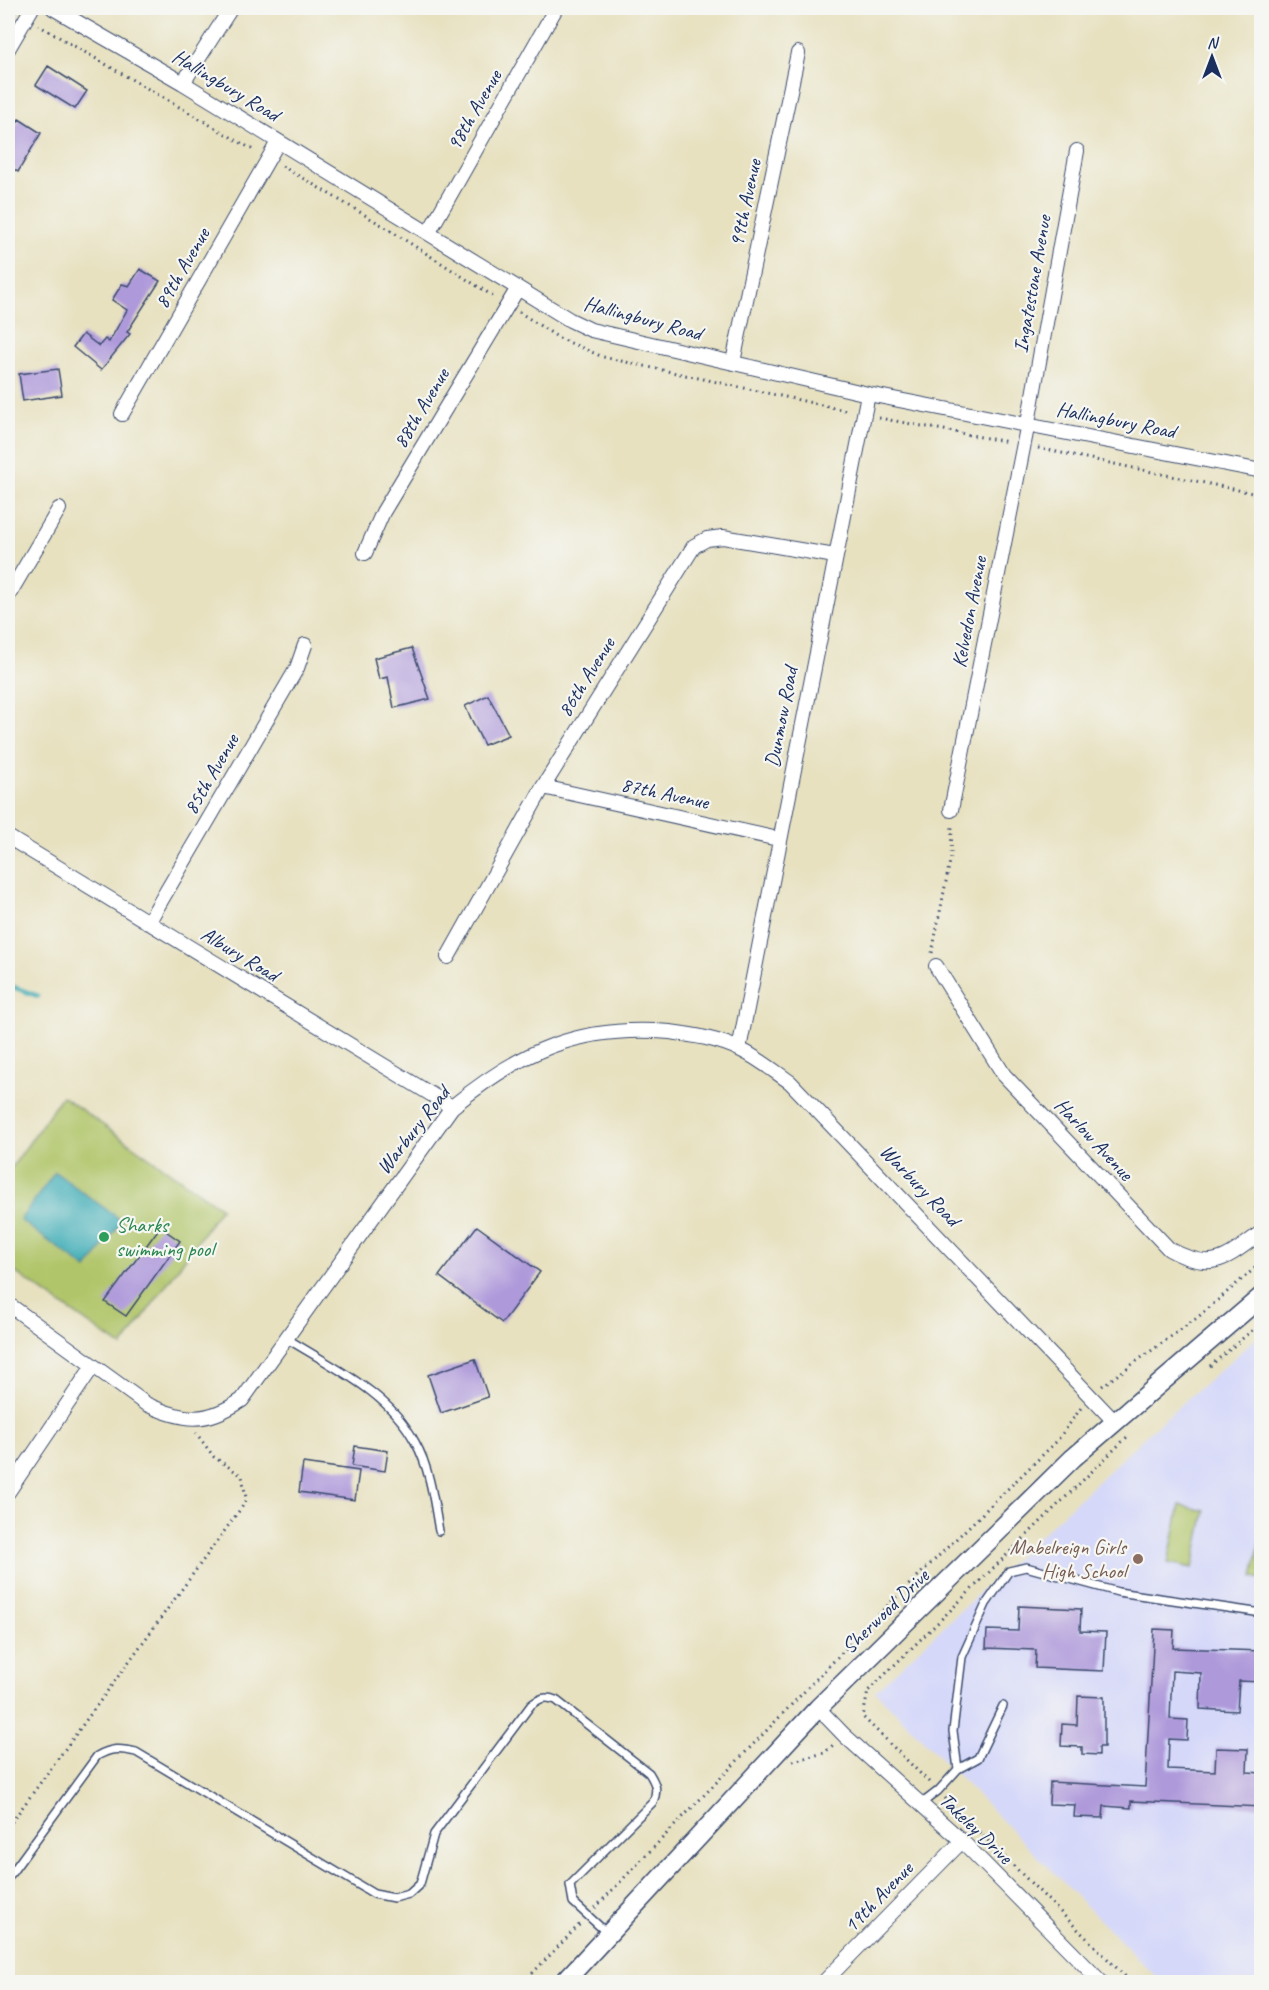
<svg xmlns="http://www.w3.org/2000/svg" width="1269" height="1990" font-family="Caveat,sans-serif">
	<rect width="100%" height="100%" fill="#f6f6f2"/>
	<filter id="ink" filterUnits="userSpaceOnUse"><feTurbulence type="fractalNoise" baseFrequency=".0167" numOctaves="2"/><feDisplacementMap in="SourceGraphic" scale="12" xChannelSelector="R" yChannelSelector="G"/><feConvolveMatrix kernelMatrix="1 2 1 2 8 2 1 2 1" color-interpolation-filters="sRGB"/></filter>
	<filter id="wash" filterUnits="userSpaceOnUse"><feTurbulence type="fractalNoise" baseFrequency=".008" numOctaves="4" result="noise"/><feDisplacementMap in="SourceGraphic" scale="24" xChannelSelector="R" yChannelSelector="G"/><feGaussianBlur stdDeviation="1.35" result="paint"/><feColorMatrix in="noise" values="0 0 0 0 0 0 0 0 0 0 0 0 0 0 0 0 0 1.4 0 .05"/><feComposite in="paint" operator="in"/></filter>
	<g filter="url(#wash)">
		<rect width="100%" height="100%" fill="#e7e1c0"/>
		<path fill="#d5d8f9" d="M1261 1334V1982H1161L875 1691 1154 1428Z"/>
		<path fill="#b0c569" stroke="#667a64" stroke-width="1.5" d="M62 1096 221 1208 122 1347 8 1267V1173Z
			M1180 1505 1205 1511 1193 1568 1168 1563Z
			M1261 1537 1262 1579H1261L1253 1577Z"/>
		<path fill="#3aabb5" stroke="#2a6d8a" stroke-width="1.5" d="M55 1172 122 1221 87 1269 20 1220Z"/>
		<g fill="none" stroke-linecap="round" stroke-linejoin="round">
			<path stroke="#3aabb5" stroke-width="5" d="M8 985 38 996"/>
		</g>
		<g id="blocks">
			<path fill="#ae99da" d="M48 66 87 91 75 109 36 85Z
				M19 119 41 133 18 172 8 165V138Z
				M140 269 160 281 127 332 130 334 101 370 73 347 83 334 99 346 105 339 109 342 127 310 112 300 122 284 129 286Z
				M58 369 62 395 23 401 19 374Z
				M412 648 430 699 394 708 388 677 379 679 374 658Z
				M488 695 509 735 484 745 465 706Z
				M477 1226 540 1272 502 1323 439 1276Z
				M160 1227 180 1241 126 1316 105 1302Z
				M475 1359 488 1397 441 1413 428 1375Z
				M355 1446 388 1451 385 1471 352 1466Z
				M303 1463 359 1471 355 1500 299 1492Z
				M1019 1606 1081 1609 1080 1631 1106 1632 1104 1671 1035 1668 1036 1650 986 1648 987 1630 1018 1631Z
				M1154 1629 1174 1630 1173 1648 1262 1651V1682L1239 1681 1237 1711 1200 1709 1201 1673 1172 1671 1170 1719 1188 1720 1187 1740 1169 1739 1168 1769 1215 1771 1216 1748 1248 1749 1247 1772 1262 1773V1807L1131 1801V1808L1104 1806 1103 1818 1074 1817 1075 1805 1049 1804 1050 1782 1145 1787Z
				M1078 1696 1104 1697V1747H1099V1755L1082 1754V1747L1061 1746 1062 1724 1077 1725Z"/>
		</g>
	</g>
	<g filter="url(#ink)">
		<use href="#blocks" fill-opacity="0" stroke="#3a4a6d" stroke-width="1.5"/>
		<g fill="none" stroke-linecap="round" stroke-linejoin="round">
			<g stroke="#3a4a6d" stroke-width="10">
				<path id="lane" d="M286 1338C332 1367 389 1392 415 1442 430 1468 434 1502 439 1531
					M958 1769 953 1731 962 1657 986 1604 1009 1571 1026 1567 1118 1592 1262 1613
					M921 1804 938 1791 958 1769 978 1758 1003 1706
					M8 1878 97 1756C111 1748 120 1748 136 1752L374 1894 394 1898 409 1894 420 1884 434 1834 531 1705C540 1698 545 1696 556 1700L649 1773C656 1784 658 1790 653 1802L570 1885 573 1902 608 1934"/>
			</g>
			<g stroke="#3a4a6d" stroke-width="16">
				<path id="street" d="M53 8 183 83 570 320 591 330 868 394 1262 471
					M8 49 32 8
					M183 83 231 8
					M429 232 556 8
					M733 362 798 53
					M122 414 278 142
					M365 553 383 512 518 288
					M8 596 59 509
					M543 787 778 839
					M951 810 1028 423 1077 151
					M8 837 452 1107
					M148 923 297 668 305 645
					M448 957 543 787 694 546 707 539 723 537 835 556
					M936 966 1004 1075 1169 1249C1213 1273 1225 1259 1262 1232
					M739 1049 868 394
					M8 1304 146 1404C185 1422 206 1424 242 1400L452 1107C520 1051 580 1024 670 1032 693 1035 719 1039 741 1050 758 1058 774 1071 790 1082L1114 1421
					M8 1492 93 1366
					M818 1708 844 1735 962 1841 1101 1982
					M824 1982 962 1841"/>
			</g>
			<g stroke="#3a4a6d" stroke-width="21">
				<path id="secondary" d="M564 1982 818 1708 1073 1458 1262 1296"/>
			</g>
			<path stroke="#3a4a6d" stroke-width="3" stroke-dasharray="1.5 4.5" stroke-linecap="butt" d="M38 25 255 151
				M282 166 380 224 496 298
				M519 312 559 338 603 357 849 411
				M879 418 1008 442
				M1038 448 1262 495
				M932 953 951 856 952 824
				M1210 1366 1262 1322
				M1102 1386 1197 1318 1262 1262
				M793 1761 824 1753 833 1745
				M929 1782 863 1717 868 1691 1127 1437
				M945 1798 1131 1982
				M8 1827 242 1507 246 1498 242 1476 214 1457 196 1433
				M595 1908 884 1609 1057 1441 1081 1408
				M524 1982 580 1924"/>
			<use href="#lane" stroke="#fff" stroke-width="7"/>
			<use href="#street" stroke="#fff" stroke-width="14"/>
			<use href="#secondary" stroke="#fff" stroke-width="18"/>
		</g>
	</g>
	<circle fill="#2e9e5b" stroke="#f6f6f2" stroke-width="2" cx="104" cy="1237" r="6"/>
	<circle fill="#8d6e63" stroke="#f6f6f2" stroke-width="2" cx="1138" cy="1559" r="6"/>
	<g text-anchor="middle" stroke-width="4.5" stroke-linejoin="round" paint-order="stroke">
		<g font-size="21" fill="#1b2f5e" stroke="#f6f6f2">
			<text transform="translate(226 85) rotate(31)" y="7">Hallingbury Road</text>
			<text transform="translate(474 110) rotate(-60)" y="7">98th Avenue</text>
			<text transform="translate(745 203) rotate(-78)" y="7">99th Avenue</text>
			<text transform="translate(182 268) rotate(-60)" y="7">89th Avenue</text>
			<text transform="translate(1032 284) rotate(-80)" y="7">Ingatestone Avenue</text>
			<text transform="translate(643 318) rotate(15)" y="7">Hallingbury Road</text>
			<text transform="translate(421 408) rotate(-59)" y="7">88th Avenue</text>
			<text transform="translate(1116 420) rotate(11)" y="7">Hallingbury Road</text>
			<text transform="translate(969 612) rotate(-79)" y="7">Kelvedon Avenue</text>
			<text transform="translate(586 677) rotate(-58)" y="7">86th Avenue</text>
			<text transform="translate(781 717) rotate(-79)" y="7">Dunmow Road</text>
			<text transform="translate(211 774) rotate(-60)" y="7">85th Avenue</text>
			<text transform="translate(665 793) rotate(12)" y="7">87th Avenue</text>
			<text transform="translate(240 954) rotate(31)" y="7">Albury Road</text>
			<text transform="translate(413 1130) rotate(-52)" y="7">Warbury Road</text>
			<text transform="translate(1094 1139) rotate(47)" y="7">Harlow Avenue</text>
			<text transform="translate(920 1185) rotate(46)" y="7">Warbury Road</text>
			<text transform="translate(885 1611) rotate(-44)" y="7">Sherwood Drive</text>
			<text transform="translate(976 1828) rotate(44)" y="7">Takeley Drive</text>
			<text transform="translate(878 1897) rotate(-46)" y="7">19th Avenue</text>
		</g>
		<g font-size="21" fill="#27864d" stroke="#f6f6f2" text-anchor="start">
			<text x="116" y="1232">Sharks<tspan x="116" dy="24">swimming pool</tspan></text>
		</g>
		<g font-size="21" fill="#785e54" stroke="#f6f6f2" text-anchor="end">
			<text x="1126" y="1554">Mabelreign Girls<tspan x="1126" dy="24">High School</tspan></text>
		</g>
	</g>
	<rect width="1269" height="1990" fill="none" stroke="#f6f6f2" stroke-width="30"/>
	<g transform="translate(1212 57)" stroke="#f6f6f2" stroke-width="4.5" paint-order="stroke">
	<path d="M0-4.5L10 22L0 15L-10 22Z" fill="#1b2f5e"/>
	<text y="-9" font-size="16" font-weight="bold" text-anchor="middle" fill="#1b2f5e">N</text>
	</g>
</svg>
